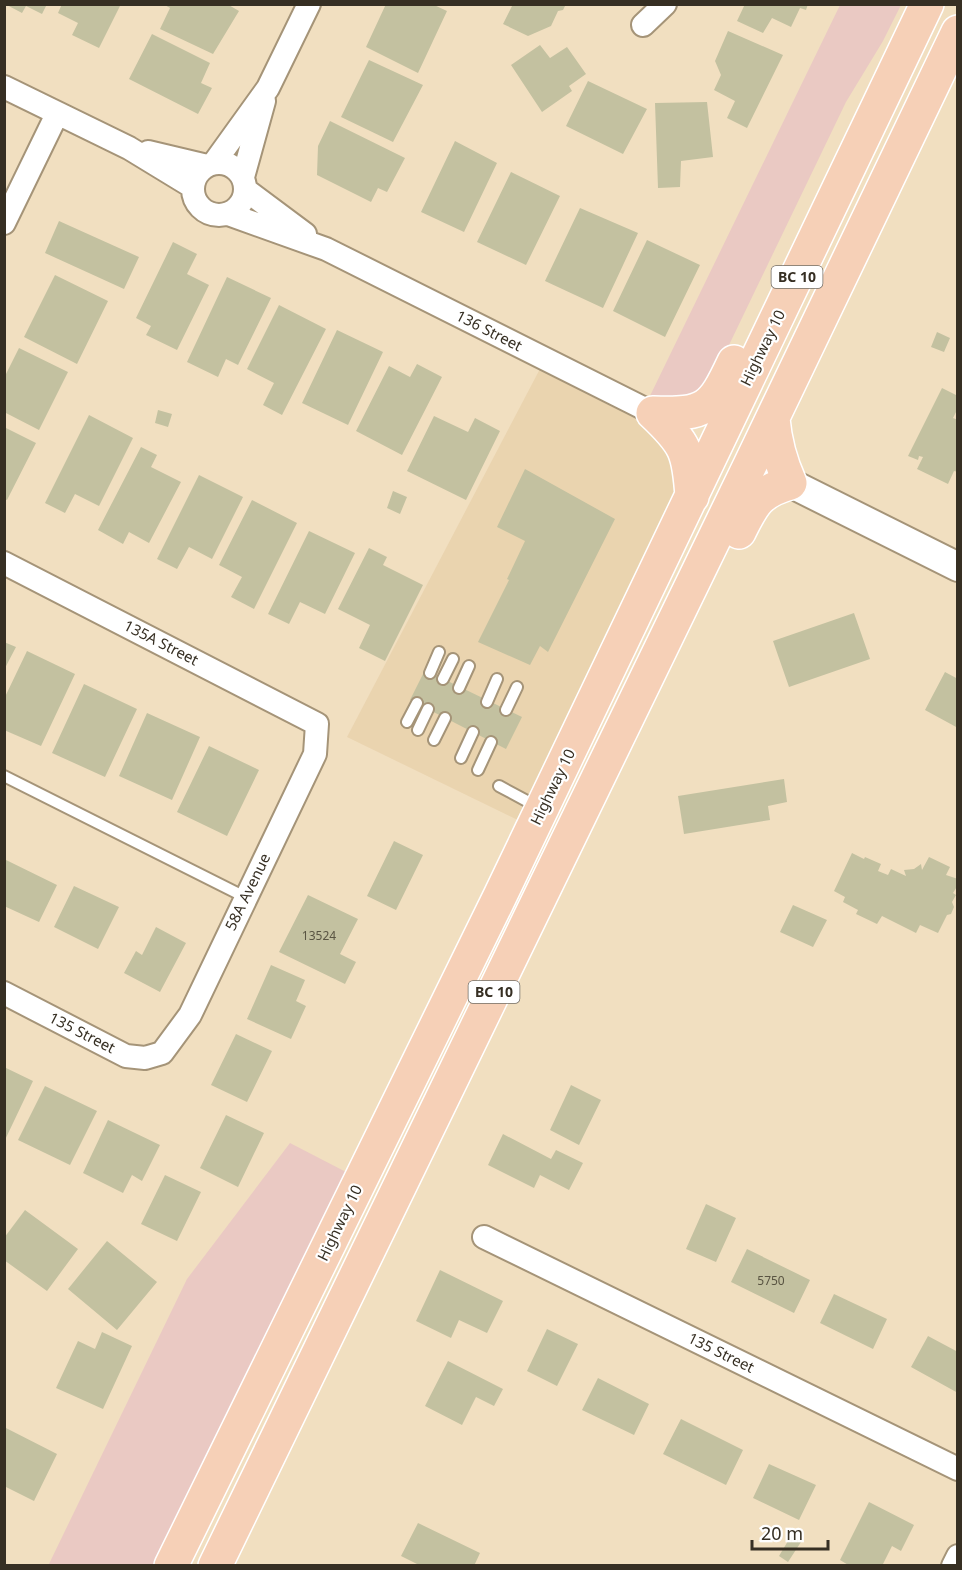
<svg xmlns="http://www.w3.org/2000/svg" width="962" height="1570" font-family="'Noto Sans',sans-serif">
	<rect width="100%" height="100%" fill="#f1dfc0"/>
	<path fill="#ead4af" d="M542 365 709 451 526 824 347 737Z"/>
	<path fill="#eac9c3" d="M840 5H901L883 41 846 102 717 370 691 397 648 400Z
		M290 1143 348 1173 154 1565 48 1566 187 1279Z"/>
	<path fill="#c3c1a0" d="M5 4H47L42 14 26 6 22 13Z
		M62 4H121L99 48 72 35 78 23 58 13Z
		M163 4H227L239 11 213 54 160 29 170 8Z
		M386 4H432L447 11 418 73 366 47Z
		M513 4H566L563 10 558 11 551 26 528 36 503 24Z
		M745 4H808L806 10 800 8 791 27 772 18 763 33 737 21Z
		M728 31 783 55 747 128 727 118 735 101 714 90 721 75 715 61Z
		M152 34 210 63 201 83 212 88 198 114 129 79Z
		M540 45 550 58 567 47 586 74 569 86 572 91 542 112 511 65Z
		M369 60 423 85 393 142 341 117Z
		M588 81 647 109 623 154 566 126Z
		M707 102 713 157 681 161 680 187 658 188 655 103Z
		M330 121 405 158 387 192 378 188 371 202 317 175 318 146Z
		M455 141 497 163 464 232 421 212Z
		M511 172 560 196 526 265 477 242Z
		M580 208 638 233 603 308 545 281Z
		M59 221 139 257 124 289 45 253Z
		M647 240 700 265 665 337 613 311Z
		M173 242 197 254 187 274 209 285 177 350 146 335 151 326 136 318Z
		M55 275 108 301 77 364 24 337Z
		M227 277 271 298 238 365 226 359 218 377 187 362Z
		M279 305 326 329 282 415 263 405 274 383 247 369Z
		M337 330 383 352 348 425 302 403Z
		M937 332 950 338 944 352 931 347Z
		M19 348 68 372 39 430 4 412V378Z
		M417 364 442 377 402 455 356 431 389 366 410 377Z
		M942 388 958 396V408L953 418 958 420V472L954 471 948 484 917 469 923 457 919 456 918 460 908 456Z
		M158 410 172 414 168 427 155 423Z
		M89 415 133 438 99 506 75 494 65 513 45 503Z
		M434 416 468 432 475 418 500 431 466 500 407 471Z
		M4 427 36 443 7 500 4 499Z
		M141 447 157 455 151 467 181 482 149 543 129 532 123 544 98 530Z
		M525 469 615 519 548 652 540 646 530 665 478 642 509 580 507 579 525 541 497 527Z
		M199 475 243 497 212 559 189 547 177 569 157 559Z
		M393 491 407 497 400 514 387 508Z
		M252 500 297 523 254 609 231 597 242 577 219 565Z
		M309 531 355 553 325 614 300 602 289 624 268 614Z
		M369 548 387 557 383 565 423 585 385 661 359 648 370 625 338 609Z
		M854 613 870 659 789 687 773 641Z
		M4 642 16 647 4 670Z
		M27 651 75 674 41 746 4 730V699Z
		M425 670 522 717 506 749 410 700Z
		M945 672 958 679V728L925 710Z
		M84 684 137 709 105 777 52 753Z
		M147 713 200 737 172 800 119 776Z
		M209 746 259 770 227 836 177 812Z
		M784 779 787 802 768 806 770 820 684 834 678 796Z
		M394 841 423 855 396 910 367 896Z
		M852 853 864 859 865 857 881 864 878 871 888 875 891 869 906 876 904 870 914 869 921 864 922 870 929 857 950 867 946 875 958 879V885L953 893 956 895 952 902 954 907 951 914 947 915 938 933 920 925 916 933 882 916 877 924 856 914 858 910 843 902 845 897 834 891Z
		M4 859 57 885 39 922 4 906Z
		M74 886 119 907 98 949 54 927Z
		M308 895 358 919 340 954 356 962 345 984 279 952Z
		M793 905 827 920 813 947 780 932Z
		M156 927 186 943 160 992 124 973 136 951 142 955Z
		M271 965 305 980 296 1001 306 1006 291 1039 247 1019Z
		M236 1034 272 1051 247 1102 211 1085Z
		M4 1067 33 1081 4 1142Z
		M571 1085 601 1100 579 1145 550 1130Z
		M45 1086 97 1111 70 1165 18 1140Z
		M226 1115 264 1133 238 1187 200 1168Z
		M108 1120 160 1145 142 1181 132 1175 123 1193 83 1173Z
		M503 1134 551 1159 556 1150 583 1163 569 1190 540 1175 534 1188 488 1165Z
		M165 1175 201 1192 177 1241 141 1224Z
		M706 1204 736 1218 716 1262 686 1249Z
		M25 1210 78 1249 47 1291 4 1260V1238Z
		M107 1241 157 1282 117 1330 68 1289Z
		M747 1249 810 1280 794 1313 731 1282Z
		M440 1270 503 1301 487 1333 459 1320 451 1338 416 1321Z
		M834 1294 887 1319 873 1349 820 1323Z
		M547 1329 578 1344 557 1386 527 1371Z
		M102 1332 132 1346 103 1409 56 1388 78 1341 95 1349Z
		M928 1336 958 1352V1393L911 1367Z
		M448 1361 503 1389 494 1406 476 1397 462 1425 425 1406Z
		M598 1378 649 1404 634 1435 582 1410Z
		M681 1419 743 1450 726 1485 663 1454Z
		M4 1427 57 1454 34 1501 4 1486Z
		M769 1464 816 1485 799 1520 753 1498Z
		M869 1502 914 1525 901 1551 892 1546 882 1566H850L840 1560Z
		M418 1523 480 1553 474 1566H421L401 1556Z
		M791 1536 801 1542 788 1562 779 1556Z"/>
	<g fill="none" stroke-linecap="round" stroke-linejoin="round">
		<g stroke="#a59478" stroke-width="14">
			<path id="service" d="M430 673 439 652
				M443 679 453 659
				M459 688 469 666
				M487 702 497 679
				M506 710 517 687
				M407 722 417 703
				M418 730 428 709
				M434 740 445 718
				M461 758 473 732
				M478 770 491 742
				M4 776 245 897
				M499 786 538 807"/>
		</g>
		<g stroke="#a59478" stroke-width="26">
			<path id="minor" d="M643 25 665 4
				M4 87 129 148 193 187
				M148 152 207 166
				M193 189a26 26 0 1 1 52 0a26 26 0 1 1-52 0Z
				M214 163 268 88 309 4
				M243 177 264 101
				M246 190 305 234
				M228 214 326 249 653 413
				M4 223 57 114
				M4 563 317 724 315 754 190 1015 162 1053 145 1058 126 1056 4 993
				M484 1237 958 1469
				M953 1566 958 1556"/>
		</g>
		<g stroke="#a59478" stroke-width="32">
			<path id="tertiary" d="M790 483 958 567"/>
		</g>
		<g stroke="#fff" stroke-width="36">
			<path id="trunk" d="M653 413C706 415 712 409 734 362
				M653 413C686 444 689 452 692 497
				M739 532C753 504 758 492 790 483 780 461 775 442 773 419
				M171 1566 500 896 927 4
				M215 1566 751 463 958 32"/>
		</g>
		<use href="#service" stroke="#fff" stroke-width="10"/>
		<use href="#minor" stroke="#fff" stroke-width="22"/>
		<use href="#tertiary" stroke="#fff" stroke-width="28"/>
		<use href="#trunk" stroke="#f6d0b7" stroke-width="33"/>
	</g>
	<g text-anchor="middle" stroke-width="4.5" stroke-linejoin="round" paint-order="stroke">
		<g font-size="12" fill="#595442">
			<text x="319" y="940">13524</text>
			<text x="771" y="1285">5750</text>
		</g>
		<g fill="#fff" stroke="#726d65" stroke-width="1.5">
			<rect x="771.5" y="266" width="51" height="22" rx="4.5"/>
			<rect x="468.5" y="981" width="51" height="22" rx="4.5"/>
		</g>
		<g font-size="14" font-weight="bold" fill="#362f23">
			<text x="797" y="282">BC 10</text>
			<text x="494" y="997">BC 10</text>
		</g>
		<g font-size="15" fill="#362f23" stroke="#fff">
			<text transform="translate(489 331) rotate(27)" y="5">136 Street</text>
			<text transform="translate(763 348) rotate(-64)" y="5">Highway 10</text>
			<text transform="translate(161 643) rotate(27)" y="5">135A Street</text>
			<text transform="translate(553 787) rotate(-64)" y="5">Highway 10</text>
			<text transform="translate(248 892) rotate(-64)" y="5">58A Avenue</text>
			<text transform="translate(82 1033) rotate(27)" y="5">135 Street</text>
			<text transform="translate(340 1223) rotate(-64)" y="5">Highway 10</text>
			<text transform="translate(721 1353) rotate(26)" y="5">135 Street</text>
		</g>
	</g>
	<rect width="962" height="1570" fill="none" stroke="#362f23" stroke-width="12"/>
	<path d="M752 1540v9h76v-9" fill="none" stroke="#362f23" stroke-width="3"/>
	<text x="761" y="1540" font-size="18" fill="#362f23" stroke="#ffffff" stroke-width="4.5" paint-order="stroke">20 m</text>
</svg>
